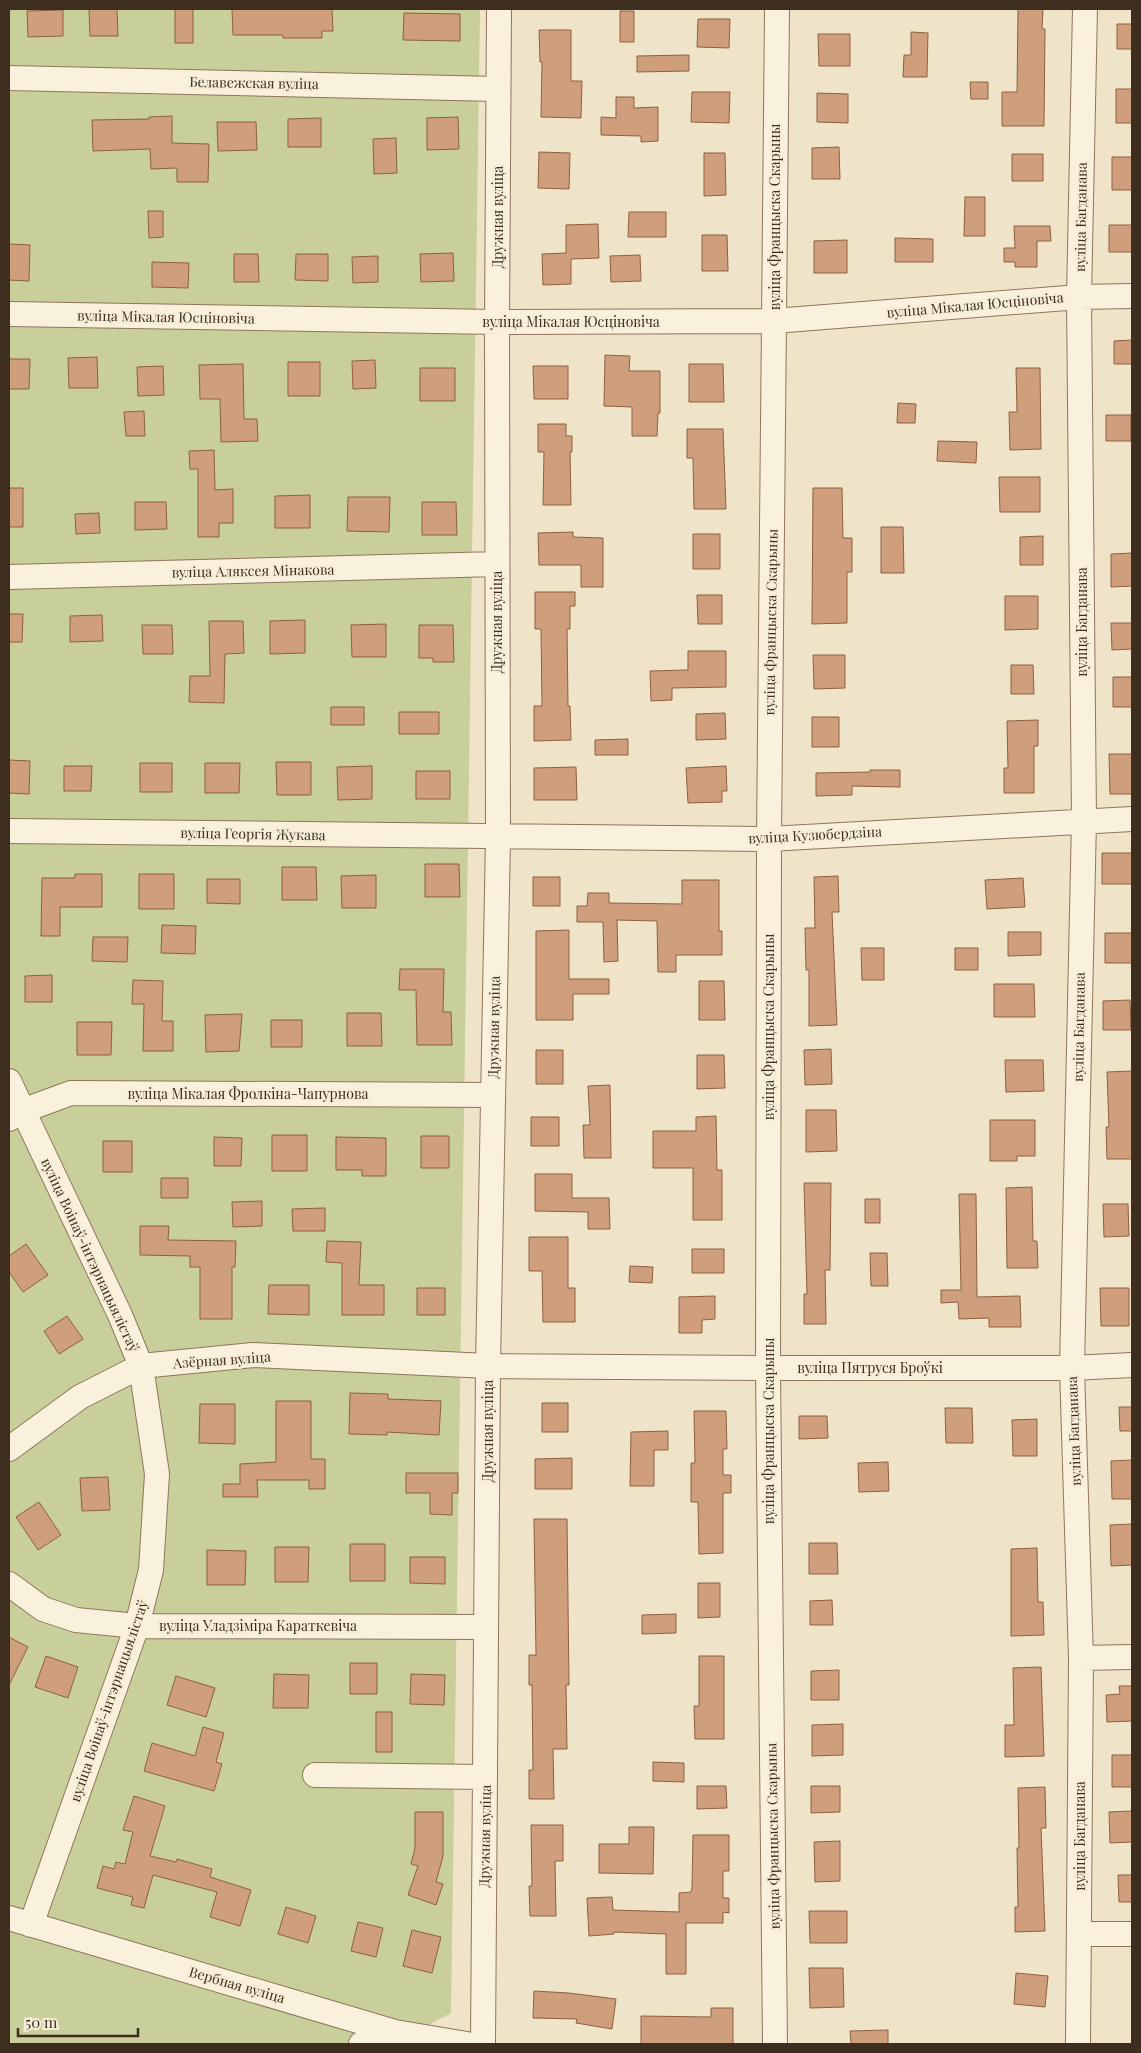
<svg xmlns="http://www.w3.org/2000/svg" width="1141" height="2053" font-family="'Playfair Display',serif">
	<rect width="100%" height="100%" fill="#f0e4c8"/>
	<path fill="#c9cf9b" d="M9 9H480L451 2013 393 2044H9Z"/>
	<path fill="#cf9f7d" stroke="#8d5f41" d="M89 9H117L118 36H90Z
		M175 9H193V43H175Z
		M232 9H332L333 31H322V38H283V35H233Z
		M1018 9H1043L1042 29H1045L1044 126H1002V92H1017Z
		M63 10V36L28 37 27 11Z
		M620 11H634V42H620Z
		M404 13 460 14V41L403 40Z
		M698 19H730L729 48 697 47Z
		M1117 24H1132V49H1117Z
		M539 30H571V81H582L581 118 541 117 542 62H540Z
		M911 32 928 33 927 77H903L904 55H911Z
		M818 34H850V66H819Z
		M689 55V71L637 72V56Z
		M970 82H988V99H971Z
		M1116 89H1132V123H1116Z
		M692 92H730L729 123 691 122Z
		M817 93 848 94V123L817 122Z
		M616 97H634V108L658 107V141L641 142V136L601 135V117L616 118Z
		M172 116V143L209 144 208 182H177V168L151 169 150 149 93 151 92 120 149 119V117Z
		M458 117 459 149 427 150V118Z
		M321 118V147H288V119Z
		M217 122H256L257 150 218 151Z
		M396 138 397 173 374 174 373 139Z
		M839 147 840 179H812V148Z
		M539 152 570 153 569 189 538 188Z
		M704 153H725L726 195 704 196Z
		M1012 154H1043V181H1012Z
		M1112 157H1132V190H1112Z
		M965 197H985V236H964Z
		M148 211H163V237L149 238Z
		M629 212H666V237H628Z
		M598 224 599 258 571 259V284L543 285 542 254 566 253V225Z
		M1109 225H1132V252H1109Z
		M1014 226H1050L1051 241H1037V267H1015V262H1004V248H1015Z
		M702 235H727L728 271H702Z
		M895 238 933 239V262H895Z
		M847 240V273H814V241Z
		M9 244 30 245 29 281 9 280Z
		M453 253 454 281 421 282 420 254Z
		M234 254H258L259 282H234Z
		M296 254H328V281L295 280Z
		M640 255 641 281 611 282 610 256Z
		M378 256V282L353 283 352 257Z
		M152 262 189 263 188 288 152 287Z
		M1132 340V364H1114V341Z
		M605 355 630 356 629 371H660V413H658L657 436H632V407L604 406Z
		M97 357 98 388H69L68 358Z
		M9 359H30L29 389H9Z
		M375 360 376 388 353 389 352 361Z
		M288 362H320V396H288Z
		M243 364 244 419H257L258 441 221 442 220 399H200L199 365Z
		M689 364H723L724 402H689Z
		M163 366 164 395 138 396 137 367Z
		M533 366H568V399H534Z
		M420 368H455V401H420Z
		M1016 368H1040L1041 449 1010 450 1009 412H1017Z
		M898 403 916 404 915 423H897Z
		M144 411 145 436H126L124 412Z
		M1106 415H1131V441H1106Z
		M538 424H566V436H572V452H570L571 505H543L544 452H538Z
		M687 429H723L726 509H694L693 458H687Z
		M938 441 977 442 976 463 937 461Z
		M214 450 215 490 233 489V523H219V537H198V469H190L189 451Z
		M999 477H1040V512H1000Z
		M9 488H23V527H9Z
		M813 488H842L843 538H852V572H847V623L812 624Z
		M310 495V528H275V496Z
		M348 497H390L389 532 347 531Z
		M135 502H166L167 529 135 530Z
		M422 502H456L457 535H422Z
		M99 513 100 533 76 534 75 514Z
		M881 527H903L904 573H881Z
		M573 532V537L603 538V587H581V565H539L538 533Z
		M693 534H720V569H693Z
		M1043 536V565H1020V537Z
		M1132 553V586L1111 587V554Z
		M535 592H575V606H570V629H567L568 706H570L571 740 534 741V706H542L541 629H535Z
		M697 595H722V624H698Z
		M1005 596H1038V629L1005 630Z
		M9 614H23L22 642H9Z
		M102 615 103 641 70 642V616Z
		M305 620V653L270 654V621Z
		M209 621H243L244 653 225 654 224 703 189 702 190 676H210Z
		M1111 623H1132V649L1112 650Z
		M386 624V657H352L351 625Z
		M142 625H172L173 654H143Z
		M419 625H453L454 662H433V658H419Z
		M688 651H726V687L672 688V700L651 701 650 671 688 670Z
		M813 655H845V688L814 689Z
		M1011 665H1033L1034 694H1011Z
		M1113 677H1132V707H1113Z
		M331 707H364V725H331Z
		M399 712H439V734H399Z
		M725 713 726 739 696 740V714Z
		M812 717H839V747H812Z
		M1038 720V746H1034V793H1004V768H1008L1007 721Z
		M628 739V755H595V740Z
		M1109 754H1132V794H1110Z
		M9 760 30 761 29 794 9 793Z
		M276 762H311V795H277Z
		M140 763H172V792H140Z
		M205 763H240L239 793H205Z
		M64 766H92L91 791H64Z
		M372 766V799L338 800 337 767Z
		M726 766 727 791H722V802L688 803 686 768Z
		M576 767 577 800H534V768Z
		M870 770H900V787L852 786V795L816 796V773L870 772Z
		M416 771H450V799H416Z
		M1102 853H1132V884H1102Z
		M425 864H459L460 897H425Z
		M282 867H316L317 900H282Z
		M75 874H102V907H60V936H41L42 878H75Z
		M139 874H174V909H139Z
		M376 875V908H342L341 876Z
		M838 876 839 912H832L837 1025 809 1026V970H806L805 928H815L814 877Z
		M533 877H560V906H533Z
		M1023 878 1025 907 987 909 985 880Z
		M207 879H240V904L207 903Z
		M682 880H719V931H722V955H676V972H658L657 921 617 920 618 961 604 962 603 922H577V906H587L588 893H609V903L682 904Z
		M162 925 196 926 195 954 161 953Z
		M569 930V979H609V994H573V1020H536V931Z
		M1008 932H1041V955L1008 956Z
		M1105 933H1132V963H1105Z
		M93 937H128L127 962 92 961Z
		M861 948H884V980H862Z
		M955 948H978V970H955Z
		M400 969H444L443 1012H451L452 1045H417L416 990H399Z
		M52 975V1002H25V976Z
		M133 980 163 981 162 1021H173V1051H143L144 1004H132Z
		M699 981H724L725 1020H699Z
		M994 984H1034L1035 1017H994Z
		M1130 1000 1131 1030H1103V1001Z
		M347 1013H381L382 1046H347Z
		M242 1014 239 1051 206 1052 205 1015Z
		M271 1020H302V1047H271Z
		M77 1022H112L111 1055H77Z
		M831 1049 832 1084 805 1085 804 1050Z
		M536 1050H563V1084H536Z
		M697 1055H724L725 1088 697 1089Z
		M1005 1060H1043L1044 1091 1006 1092Z
		M1132 1071V1159H1107L1106 1127H1109L1107 1072Z
		M610 1085 611 1158H584L583 1125H590L588 1086Z
		M806 1110H836L837 1151 806 1152Z
		M716 1116 717 1170H722V1220H693V1168H653V1131H696V1117Z
		M531 1117H559V1146H531Z
		M990 1120H1035V1156H1017V1161H990Z
		M272 1135H307V1171H272Z
		M421 1136H449V1168H421Z
		M214 1137 242 1138 241 1166H214Z
		M336 1137 386 1138V1176H362V1170H336Z
		M103 1141H132V1172H103Z
		M535 1174H572V1198H609L610 1229H588V1212L535 1211Z
		M161 1178H188V1198H161Z
		M804 1183H831L830 1270H825L826 1324H804V1294H807Z
		M1032 1187 1033 1241H1037L1038 1268H1007L1006 1188Z
		M959 1194H976L977 1297 1020 1296 1021 1327H989V1318L959 1319 958 1302 941 1303V1290H961Z
		M865 1199H880V1223H865Z
		M262 1201V1226L233 1227 232 1202Z
		M1103 1204H1128L1129 1236 1104 1237Z
		M325 1208V1231H293L292 1209Z
		M140 1226H169L168 1240 236 1241 235 1267H232V1319H200V1267H190V1256L140 1255Z
		M529 1237H568V1288H575V1322H543L542 1271H529Z
		M327 1241 361 1242 359 1285H384V1315H342V1263L326 1262Z
		M26 1244 48 1275 23 1292 9 1272V1256Z
		M692 1249H724V1273H692Z
		M870 1253H887L888 1286H871Z
		M630 1266 653 1267 652 1283 629 1282Z
		M269 1285H309V1315L268 1314Z
		M417 1288H445V1315H417Z
		M1100 1288H1129V1326H1101Z
		M715 1296V1319L702 1320V1333H679V1297Z
		M67 1316 83 1339 59 1354 44 1331Z
		M350 1393 388 1394V1399L441 1401 439 1435 387 1432V1435L349 1434Z
		M276 1401H311V1459H325V1489H309V1480H257L258 1497H223V1484H240V1464L276 1462Z
		M542 1403H568V1432H542Z
		M200 1404H235V1444L199 1443Z
		M1119 1407H1132V1431H1120Z
		M945 1408H972L973 1443H946Z
		M694 1411H726L727 1449H723V1475H731V1493H723V1553L699 1554 698 1502H691V1463H695Z
		M799 1416H827L828 1438 799 1439Z
		M1037 1419V1456H1013L1012 1420Z
		M668 1431V1450H654V1486H630L631 1432Z
		M572 1458V1489H535V1459Z
		M1132 1460V1499H1112L1111 1461Z
		M888 1462 889 1491 859 1492 858 1463Z
		M406 1473H458V1493H452V1515L430 1514V1493H406Z
		M108 1477 110 1510 82 1511 80 1478Z
		M39 1502 61 1535 38 1550 16 1517Z
		M534 1519H567L569 1685H566L567 1749H553L554 1799H529V1770H533L532 1685H529V1655H536Z
		M1132 1524V1565L1111 1566 1110 1525Z
		M809 1543H837L838 1574H809Z
		M350 1544H385V1581H350Z
		M275 1547H309L308 1582H275Z
		M1037 1548 1038 1602H1043L1044 1635 1011 1636V1549Z
		M207 1550 246 1551 245 1585H207Z
		M410 1557H445V1584L410 1583Z
		M698 1583H720V1617L698 1618Z
		M832 1600 833 1625H810V1601Z
		M676 1614V1633L642 1634V1615Z
		M9 1637 28 1647 9 1685Z
		M46 1656 78 1667 68 1698 35 1687Z
		M699 1656H724V1739H695L694 1706H699Z
		M350 1663H377V1694H350Z
		M1041 1667 1044 1756 1005 1757V1725H1014L1013 1668Z
		M839 1670V1700H811V1671Z
		M274 1674 309 1675 308 1708H273Z
		M411 1674 445 1675 444 1705 410 1704Z
		M176 1676 215 1688 206 1717 167 1705Z
		M1119 1686H1132V1721L1107 1722 1106 1695 1120 1694Z
		M376 1712H392V1752H376Z
		M843 1724V1755L812 1756V1725Z
		M203 1727 224 1733 216 1762 222 1764 214 1791 144 1771 152 1743 195 1756Z
		M1112 1755H1132V1787H1112Z
		M653 1762 684 1763V1782L653 1781Z
		M697 1786H726L727 1808 697 1809Z
		M811 1786H840V1812L811 1813Z
		M1045 1787 1046 1828H1041L1045 1931 1015 1932V1907H1018L1017 1848H1019L1018 1788Z
		M134 1796 165 1806 150 1856 176 1862 177 1859 212 1869 210 1877 251 1890 240 1926 210 1917 217 1892 153 1875 144 1908 131 1905 133 1897 97 1888 103 1866 114 1869 116 1862 125 1864 133 1832 123 1830Z
		M1132 1811V1842L1110 1843 1109 1812Z
		M415 1812H443V1856L436 1882 443 1884 436 1905 408 1895 418 1866 411 1864 415 1848Z
		M531 1825H563V1861H555L556 1916H530L529 1886H532Z
		M629 1827H654L653 1874 599 1873V1844H629Z
		M693 1835H729V1871H723V1898H729V1913L723 1912V1923H686V1974H666V1934L614 1932V1934L589 1936 587 1898 612 1897 613 1910 679 1912V1893L691 1892 692 1888Z
		M840 1841V1881L815 1882 814 1842Z
		M1118 1875H1132V1902H1119Z
		M286 1907 316 1916 308 1943 278 1934Z
		M809 1911H847V1943H810Z
		M358 1922 383 1928 376 1957 351 1951Z
		M412 1930 441 1937 432 1973 403 1966Z
		M809 1968H843L844 2007 810 2008Z
		M1016 1973 1048 1976 1045 2007 1014 2004Z
		M534 1991 569 1993 616 1999 612 2029 576 2023 577 2019 533 2018Z
		M711 2008H733V2044H641V2016L711 2017Z
		M888 2030V2044H851L850 2031Z"/>
	<g fill="none" stroke-linecap="round" stroke-linejoin="round">
		<g stroke="#8d765c" stroke-width="26">
			<path id="minor" d="M9 78 498 89
				M9 314 497 322 774 321 1079 297 1132 296
				M9 577 497 564
				M9 831 769 839 1132 819
				M9 1081 120 1315 141 1366 157 1474 151 1570 137 1626 31 1925
				M9 1119 22 1111 71 1093 492 1095
				M9 1449 80 1397 141 1366 253 1355 488 1366 768 1368H1072L1132 1365
				M9 1584 43 1609 76 1620 137 1626 486 1627
				M1081 1658 1132 1657
				M315 1775 485 1777
				M9 1918 395 2032 467 2044
				M1079 1934H1132
				M361 2044 395 2032
				M483 2044 488 1366 498 837 497 322 499 9
				M775 2044 768 1368 769 839 777 9
				M1078 2044 1081 1658 1072 1368 1084 820 1079 297 1085 9"/>
		</g>
		<use href="#minor" stroke="#faf1dc" stroke-width="24"/>
	</g>
	<g text-anchor="middle" stroke-width="5" stroke-linejoin="round" paint-order="stroke">
		<g font-size="14" fill="#3d2e20" stroke="#f7eed8">
			<text transform="translate(254 83) rotate(1)" y="5">Белавежская вуліца</text>
			<text transform="translate(498 217) rotate(-90)" y="5">Дружная вуліца</text>
			<text transform="translate(775 217) rotate(-90)" y="5">вуліца Францыска Скарыны</text>
			<text transform="translate(1081 217) rotate(-89)" y="5">вуліца Багданава</text>
			<text transform="translate(975 305) rotate(-5)" y="5">вуліца Мікалая Юсціновіча</text>
			<text transform="translate(166 317) rotate(1)" y="5">вуліца Мікалая Юсціновіча</text>
			<text x="571" y="327">вуліца Мікалая Юсціновіча</text>
			<text transform="translate(253 571) rotate(-1)" y="5">вуліца Аляксея Мінакова</text>
			<text transform="translate(497 622) rotate(-90)" y="5">Дружная вуліца</text>
			<text transform="translate(771 622) rotate(-89)" y="5">вуліца Францыска Скарыны</text>
			<text transform="translate(1082 622) rotate(-90)" y="5">вуліца Багданава</text>
			<text transform="translate(253 834) rotate(1)" y="5">вуліца Георгія Жукава</text>
			<text transform="translate(815 835) rotate(-3)" y="5">вуліца Кузюбердзіна</text>
			<text transform="translate(494 1027) rotate(-89)" y="5">Дружная вуліца</text>
			<text transform="translate(769 1027) rotate(-90)" y="5">вуліца Францыска Скарыны</text>
			<text transform="translate(1079 1027) rotate(-89)" y="5">вуліца Багданава</text>
			<text x="248" y="1099">вуліца Мікалая Фролкіна-Чапурнова</text>
			<text transform="translate(90 1255) rotate(65)" y="5">вуліца Воінаў-інтэрнацыялістаў</text>
			<text transform="translate(222 1360) rotate(-4)" y="5">Азёрная вуліца</text>
			<text x="870" y="1373">вуліца Пятруся Броўкі</text>
			<text transform="translate(488 1431) rotate(-90)" y="5">Дружная вуліца</text>
			<text transform="translate(769 1431) rotate(-90)" y="5">вуліца Францыска Скарыны</text>
			<text transform="translate(1074 1431) rotate(-92)" y="5">вуліца Багданава</text>
			<text x="258" y="1631">вуліца Уладзіміра Караткевіча</text>
			<text transform="translate(109 1701) rotate(-71)" y="5">вуліца Воінаў-інтэрнацыялістаў</text>
			<text transform="translate(485 1836) rotate(-89)" y="5">Дружная вуліца</text>
			<text transform="translate(773 1836) rotate(-91)" y="5">вуліца Францыска Скарыны</text>
			<text transform="translate(1080 1836) rotate(-90)" y="5">вуліца Багданава</text>
			<text transform="translate(237 1985) rotate(16)" y="5">Вербная вуліца</text>
		</g>
	</g>
	<rect width="1141" height="2053" fill="none" stroke="#3d2e20" stroke-width="20"/>
	<path d="M18 2028v8h120v-8" fill="none" stroke="#3d2e20" stroke-width="2.5"/>
	<text x="25" y="2028" font-size="15" fill="#3d2e20" stroke="#f7eed8" stroke-width="4" paint-order="stroke">50 m</text>
</svg>
